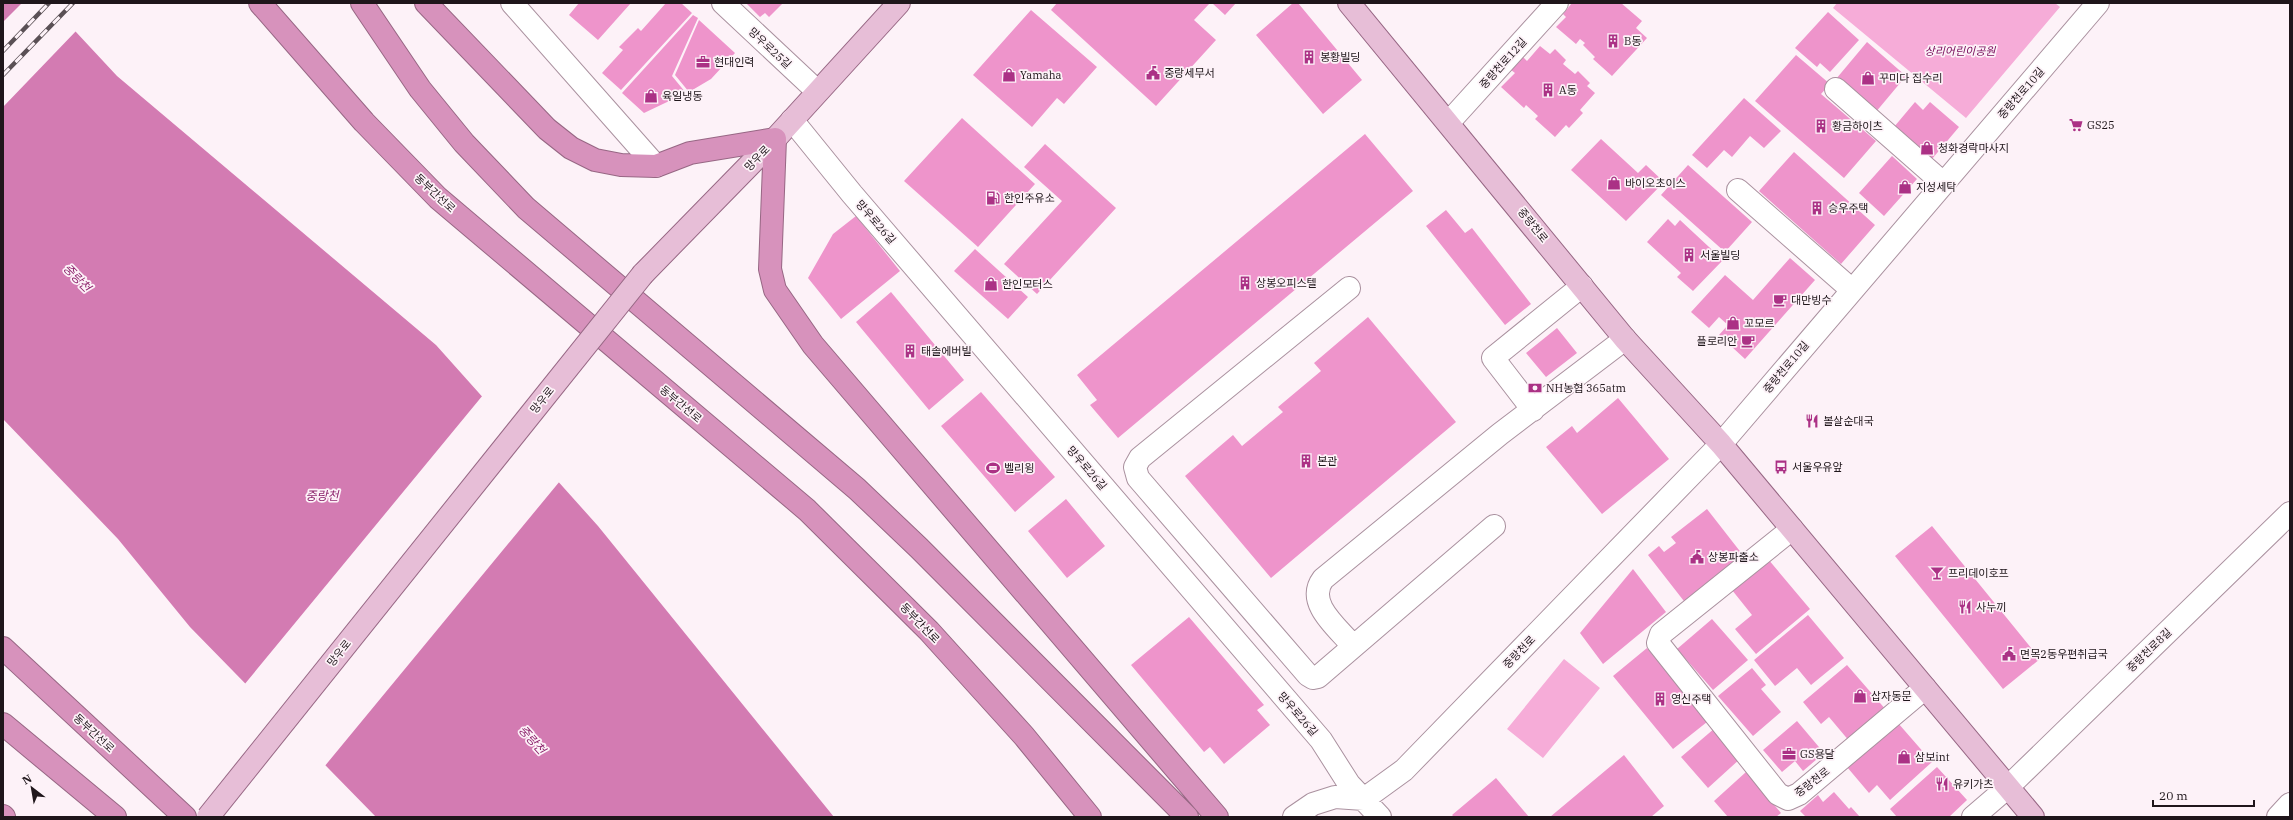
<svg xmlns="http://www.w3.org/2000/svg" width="2293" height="820" font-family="'IBM Plex Serif','Noto Sans KR',serif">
	<rect width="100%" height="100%" fill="#fdf2f8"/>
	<path fill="#f6acd8" d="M1837 3H2055L2060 7 1966 118 1833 8Z
		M1564 659 1600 688 1543 758 1507 729Z"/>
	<path fill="#d37bb2" d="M3 3H49L117 76 436 345 598 526 834 817H376L190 627 118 539 3 419Z"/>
	<path fill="#fdf2f8" d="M22 3H51L77 30 3 107V22Z
		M483 395 560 481 324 767 244 685Z"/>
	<path fill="#ee94cb" d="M579 3H631L598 40 569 15Z
		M666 3H681L692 13 621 90 602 73 623 50 619 47 638 28 641 31Z
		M746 3H783L769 17 765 13 760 17Z
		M1057 3H1210L1194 20 1216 40 1156 106 1051 10Z
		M1212 3H1236L1225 15Z
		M1293 3H1298L1362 80 1323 114 1256 35Z
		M1572 3H1621L1642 21 1636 28 1647 38 1612 76 1593 59 1595 57 1583 45 1585 43 1580 39 1576 44 1556 27 1566 17 1563 14Z
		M1031 10 1097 67 1064 104 1057 98 1032 127 973 75Z
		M1828 12 1859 40 1830 72 1820 63 1817 67 1795 48Z
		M693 15 698 18 672 76 686 93 644 113 622 93Z
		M699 20 735 53 711 79 689 92 675 75Z
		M1867 42 1906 76 1875 113 1836 79Z
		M1540 46 1550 54 1555 49 1566 60 1563 64 1575 74 1578 71 1590 83 1587 86 1595 93 1580 110 1583 113 1569 128 1566 125 1555 137 1535 119 1538 116 1526 105 1524 108 1501 87 1515 73 1511 70 1523 57 1527 61Z
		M1796 55 1830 84 1821 94 1876 141 1844 178 1755 101Z
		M1744 98 1781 131 1764 148 1750 136 1732 157 1724 150 1707 168 1692 155Z
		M1915 102 1923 110 1930 102 1959 127 1932 159 1894 127Z
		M962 118 1035 184 978 247 904 181Z
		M1365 134 1413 191 1118 438 1090 405 1097 400 1077 375Z
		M1601 139 1638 173 1646 165 1664 182 1626 221 1571 170Z
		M1045 144 1116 208 1037 294 1004 264 1062 201 1024 167Z
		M1794 152 1875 225 1841 264 1759 191Z
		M1892 156 1917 179 1884 216 1859 193Z
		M1688 165 1752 222 1725 252 1661 195Z
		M1446 210 1465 233 1472 228 1531 304 1505 325 1426 226Z
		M856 216 900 271 841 319 808 278 833 234Z
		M1668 219 1675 226 1680 220 1723 260 1693 291 1677 277 1681 273 1647 242Z
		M975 249 1028 297 1008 319 954 271Z
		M1790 258 1815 280 1745 359 1719 335 1728 325 1719 317 1709 328 1691 312 1725 275 1753 300Z
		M891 292 964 380 929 410 856 322Z
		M1368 317 1456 422 1271 578 1185 476 1233 435 1242 446 1283 412 1278 407 1321 371 1314 363Z
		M1557 328 1577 353 1546 377 1526 353Z
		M981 392 1055 477 1015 512 941 426Z
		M1618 398 1669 459 1602 514 1546 447 1572 426 1577 433Z
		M1066 499 1105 546 1067 578 1028 531Z
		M1707 509 1746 559 1687 605 1648 555 1659 546 1664 552 1676 543 1671 537Z
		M1932 526 2040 659 2003 689 1895 556Z
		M1768 559 1810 609 1756 654 1735 629 1752 615 1732 590Z
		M1633 569 1666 612 1603 664 1580 633Z
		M1808 615 1844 658 1811 685 1797 668 1775 686 1754 660Z
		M1189 617 1264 705 1257 710 1270 725 1224 764 1210 747 1204 752 1131 665Z
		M1712 619 1748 660 1713 690 1677 649Z
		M1647 648 1707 722 1673 749 1613 676Z
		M1847 665 1887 711 1850 742 1829 717 1821 724 1803 702Z
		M1752 668 1766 685 1761 689 1781 712 1753 736 1718 696Z
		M1797 721 1824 753 1803 771 1795 761 1782 772 1763 750Z
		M1898 723 1932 762 1890 800 1877 785 1869 793 1847 767Z
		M1715 728 1741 758 1708 788 1681 757Z
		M1624 755 1664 806 1651 817H1550Z
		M1937 767 1967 800 1949 817H1897L1890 809Z
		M1746 772 1781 813 1776 817H1728L1714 801Z
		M1496 778 1529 817H1454L1452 815Z
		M1834 792 1849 809 1851 807 1860 817H1806L1800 811 1818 795 1823 802Z"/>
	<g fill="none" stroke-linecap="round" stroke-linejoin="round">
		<g stroke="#aa919f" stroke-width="24">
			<path id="minor" d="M512 3 656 166
				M723 3 817 91
				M1836 89 1943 183
				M792 120 852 194 1321 740 1349 784 1380 817
				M1449 122 1557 3
				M1738 190 1852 290
				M1349 288 1140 458 1135 467 1138 478 1308 675 1313 678 1318 677 1494 526
				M1533 410 1493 358 1582 286
				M1792 529 1661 634 1658 643 1778 794 1788 799 1799 794 1925 688
				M1353 646C1338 628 1305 603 1323 579L1500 434 1625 339
				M1294 817 1313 804 1335 797 1364 799 1404 770 1721 444 2098 3
				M1973 817 2008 787 2290 513
				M2278 817 2290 804"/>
		</g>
		<g stroke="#976784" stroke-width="24">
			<path id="major" d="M1349 3 1625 339 1721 444 2033 817
				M643 274 775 139 899 3"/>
		</g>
		<g stroke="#976784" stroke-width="24">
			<path id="highway" d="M260 3 364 122 438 198 807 510 929 631 1024 736 1090 817
				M362 3 420 89 464 143 526 208 857 489 919 548 1187 817
				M426 3 547 129 571 148 595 160 621 165 656 166 690 153 775 139 770 269 775 290 813 345 1217 817
				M3 648 185 817
				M3 724 115 817
				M3 816 4 817"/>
		</g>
		<use href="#minor" stroke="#fff" stroke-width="22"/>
		<use href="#major" stroke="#e7bed7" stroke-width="22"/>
		<use href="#highway" stroke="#d792bc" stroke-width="22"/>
		<g stroke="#5a5055" stroke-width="4.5">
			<path id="rail" d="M3 51 49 3
				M3 75 73 3"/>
		</g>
		<use href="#rail" stroke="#fdf2f8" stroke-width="3" stroke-dasharray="9" stroke-linecap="butt"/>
		<g stroke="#976784" stroke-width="24" stroke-linecap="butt">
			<path id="major-bridge" d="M208 817 643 274"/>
		</g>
		<use href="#major-bridge" stroke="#e7bed7" stroke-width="22"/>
	</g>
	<defs>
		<g id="building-bare" transform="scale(1.08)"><path d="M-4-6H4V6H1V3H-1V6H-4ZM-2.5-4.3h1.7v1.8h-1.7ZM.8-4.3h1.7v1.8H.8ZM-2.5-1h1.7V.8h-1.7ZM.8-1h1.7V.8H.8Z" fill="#ab3185" stroke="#fdf2f8" stroke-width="2.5" paint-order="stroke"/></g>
		<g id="office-bare" transform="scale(1.08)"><path d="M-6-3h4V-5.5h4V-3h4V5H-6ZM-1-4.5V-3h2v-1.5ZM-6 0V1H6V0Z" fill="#ab3185" stroke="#fdf2f8" stroke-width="2.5" paint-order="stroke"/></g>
		<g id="civic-bare" transform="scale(1.08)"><path d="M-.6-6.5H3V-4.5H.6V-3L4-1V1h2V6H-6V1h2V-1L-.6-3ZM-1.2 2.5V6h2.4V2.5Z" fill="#ab3185" stroke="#fdf2f8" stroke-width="2.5" paint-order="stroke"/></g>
		<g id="shop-bare" transform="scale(1.08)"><path d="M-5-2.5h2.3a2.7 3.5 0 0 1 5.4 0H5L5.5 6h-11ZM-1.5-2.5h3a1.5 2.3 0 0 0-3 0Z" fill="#ab3185" stroke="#fdf2f8" stroke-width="2.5" paint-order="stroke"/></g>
		<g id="supermarket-bare" transform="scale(1.08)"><path d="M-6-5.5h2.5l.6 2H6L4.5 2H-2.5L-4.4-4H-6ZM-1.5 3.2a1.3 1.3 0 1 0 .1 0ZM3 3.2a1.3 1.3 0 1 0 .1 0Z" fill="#ab3185" stroke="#fdf2f8" stroke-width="2.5" paint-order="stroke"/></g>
		<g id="fuel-bare" transform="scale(1.08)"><path d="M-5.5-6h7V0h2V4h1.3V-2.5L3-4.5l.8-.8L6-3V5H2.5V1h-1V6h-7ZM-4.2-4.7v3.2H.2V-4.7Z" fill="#ab3185" stroke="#fdf2f8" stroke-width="2.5" paint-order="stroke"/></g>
		<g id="cafe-bare" transform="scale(1.08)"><path d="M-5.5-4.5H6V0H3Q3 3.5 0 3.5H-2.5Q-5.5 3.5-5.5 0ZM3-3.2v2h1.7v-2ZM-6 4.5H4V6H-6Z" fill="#ab3185" stroke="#fdf2f8" stroke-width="2.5" paint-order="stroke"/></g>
		<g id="bank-bare" transform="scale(1.08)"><path d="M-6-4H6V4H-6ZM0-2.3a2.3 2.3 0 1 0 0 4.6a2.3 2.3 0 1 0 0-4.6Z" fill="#ab3185" stroke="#fdf2f8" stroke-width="2.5" paint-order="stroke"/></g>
		<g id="restaurant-bare" transform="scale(1.08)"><path d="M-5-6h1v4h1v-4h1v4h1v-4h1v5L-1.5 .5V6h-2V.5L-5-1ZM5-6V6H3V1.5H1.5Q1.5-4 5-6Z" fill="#ab3185" stroke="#fdf2f8" stroke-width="2.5" paint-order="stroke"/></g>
		<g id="bus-bare" transform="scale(1.08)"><path d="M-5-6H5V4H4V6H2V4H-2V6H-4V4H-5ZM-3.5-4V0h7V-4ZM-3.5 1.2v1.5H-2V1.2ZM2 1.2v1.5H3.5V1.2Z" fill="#ab3185" stroke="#fdf2f8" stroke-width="2.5" paint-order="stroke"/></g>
		<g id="stadium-bare" transform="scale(1.08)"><path d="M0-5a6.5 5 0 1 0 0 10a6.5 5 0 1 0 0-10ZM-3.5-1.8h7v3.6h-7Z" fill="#ab3185" stroke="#fdf2f8" stroke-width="2.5" paint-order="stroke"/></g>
		<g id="bar-bare" transform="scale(1.08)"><path d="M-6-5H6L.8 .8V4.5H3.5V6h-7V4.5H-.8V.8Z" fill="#ab3185" stroke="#fdf2f8" stroke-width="2.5" paint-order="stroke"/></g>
	</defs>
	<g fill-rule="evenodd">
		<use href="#building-bare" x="1613" y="41"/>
		<use href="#building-bare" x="1309" y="57"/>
		<use href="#office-bare" x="703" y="62"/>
		<use href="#civic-bare" x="1153" y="73"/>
		<use href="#shop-bare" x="1009" y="75"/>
		<use href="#shop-bare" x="1868" y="78"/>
		<use href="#building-bare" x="1548" y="90"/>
		<use href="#shop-bare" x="651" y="96"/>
		<use href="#supermarket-bare" x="2076" y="125"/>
		<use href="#building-bare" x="1821" y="126"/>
		<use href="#shop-bare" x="1927" y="148"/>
		<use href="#shop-bare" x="1614" y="183"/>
		<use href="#shop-bare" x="1905" y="187"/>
		<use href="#fuel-bare" x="993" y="198"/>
		<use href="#building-bare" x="1817" y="208"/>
		<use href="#building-bare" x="1689" y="255"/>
		<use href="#building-bare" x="1245" y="283"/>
		<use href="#shop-bare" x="991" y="284"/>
		<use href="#cafe-bare" x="1780" y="300"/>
		<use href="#shop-bare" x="1733" y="323"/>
		<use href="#cafe-bare" x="1748" y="341"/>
		<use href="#building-bare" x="910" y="351"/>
		<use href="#bank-bare" x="1535" y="388"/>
		<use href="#restaurant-bare" x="1812" y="421"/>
		<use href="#building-bare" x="1306" y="461"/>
		<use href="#bus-bare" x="1781" y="467"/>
		<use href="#stadium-bare" x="993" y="468"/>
		<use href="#civic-bare" x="1697" y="557"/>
		<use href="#bar-bare" x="1937" y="573"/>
		<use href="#restaurant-bare" x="1965" y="607"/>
		<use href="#civic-bare" x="2009" y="654"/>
		<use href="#shop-bare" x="1860" y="696"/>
		<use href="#building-bare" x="1660" y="699"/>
		<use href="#office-bare" x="1789" y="754"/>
		<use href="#shop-bare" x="1904" y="757"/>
		<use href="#restaurant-bare" x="1942" y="784"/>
	</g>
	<g text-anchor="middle" stroke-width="3.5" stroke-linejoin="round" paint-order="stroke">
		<g font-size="11" fill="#1f161b" stroke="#fdf2f8" text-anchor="start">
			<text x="1624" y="45">B동</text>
			<text x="1320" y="61">봉황빌딩</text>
			<text x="714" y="66">현대인력</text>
			<text x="1164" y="77">중랑세무서</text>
			<text x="1020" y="79">Yamaha</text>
			<text x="1879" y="82">꾸미다 집수리</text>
			<text x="1559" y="94">A동</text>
			<text x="662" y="100">육일냉동</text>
			<text x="2087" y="129">GS25</text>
			<text x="1832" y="130">황금하이츠</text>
			<text x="1938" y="152">청화경락마사지</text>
			<text x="1625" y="187">바이오초이스</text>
			<text x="1916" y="191">지성세탁</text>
			<text x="1004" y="202">한인주유소</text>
			<text x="1828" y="212">승우주택</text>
			<text x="1700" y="259">서울빌딩</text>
			<text x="1256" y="287">상봉오피스텔</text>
			<text x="1002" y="288">한인모터스</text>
			<text x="1791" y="304">대만빙수</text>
			<text x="1744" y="327">꼬모르</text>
			<text x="1737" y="345" text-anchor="end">플로리안</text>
			<text x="921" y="355">태솔에버빌</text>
			<text x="1546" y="392">NH농협 365atm</text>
			<text x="1823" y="425">볼살순대국</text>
			<text x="1317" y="465">본관</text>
			<text x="1792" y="471">서울우유앞</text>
			<text x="1004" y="472">벨리윙</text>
			<text x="1708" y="561">상봉파출소</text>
			<text x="1948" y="577">프리데이호프</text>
			<text x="1976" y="611">사누끼</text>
			<text x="2020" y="658">면목2동우편취급국</text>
			<text x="1871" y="700">삽자동문</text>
			<text x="1671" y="703">영신주택</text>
			<text x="1800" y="758">GS용달</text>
			<text x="1915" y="761">삼보int</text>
			<text x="1953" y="788">유키가츠</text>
		</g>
		<g font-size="11" fill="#1f161b" stroke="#fdf2f8">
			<text transform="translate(770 48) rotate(43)" y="4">망우로25길</text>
			<text transform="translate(1503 63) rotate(-48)" y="4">중랑천로12길</text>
			<text transform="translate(2021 93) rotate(-49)" y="4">중랑천로10길</text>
			<text transform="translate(757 158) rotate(-46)" y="4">망우로</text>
			<text transform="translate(435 193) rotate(43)" y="4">동부간선로</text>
			<text transform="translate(876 222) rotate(49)" y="4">망우로26길</text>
			<text transform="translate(1533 225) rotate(51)" y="4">중랑천로</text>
			<text transform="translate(1786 367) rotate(-50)" y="4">중랑천로10길</text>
			<text transform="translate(542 400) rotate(-51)" y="4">망우로</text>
			<text transform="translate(681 404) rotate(40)" y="4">동부간선로</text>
			<text transform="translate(1087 468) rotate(49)" y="4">망우로26길</text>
			<text transform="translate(920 623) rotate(46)" y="4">동부간선로</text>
			<text transform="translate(2149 650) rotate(-44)" y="4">중랑천로8길</text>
			<text transform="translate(1519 652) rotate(-46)" y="4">중랑천로</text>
			<text transform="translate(339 653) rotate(-51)" y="4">망우로</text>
			<text transform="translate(1298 714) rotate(49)" y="4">망우로26길</text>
			<text transform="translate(94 733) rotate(43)" y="4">동부간선로</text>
			<text transform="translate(1812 782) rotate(-38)" y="4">중랑천로</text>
		</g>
		<g font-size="11" font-style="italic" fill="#760859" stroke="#fdf2f8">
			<text x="1960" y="55">상리어린이공원</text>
		</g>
		<g font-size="12" font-style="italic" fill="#8e266e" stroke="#fdf2f8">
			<text transform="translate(77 278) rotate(45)" y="4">중랑천</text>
			<text x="322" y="500">중랑천</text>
			<text transform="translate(532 740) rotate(48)" y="4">중랑천</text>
		</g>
	</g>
	<rect width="2293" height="820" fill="none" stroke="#1f161b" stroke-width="8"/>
	<g transform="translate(32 788) rotate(329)" stroke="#fdf2f8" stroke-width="3" paint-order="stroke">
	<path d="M0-3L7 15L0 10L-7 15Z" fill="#1f161b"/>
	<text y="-6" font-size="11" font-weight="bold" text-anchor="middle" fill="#1f161b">N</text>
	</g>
	<path d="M2153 800v6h101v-6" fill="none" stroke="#1f161b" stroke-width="2"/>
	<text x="2159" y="800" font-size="12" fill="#1f161b" stroke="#fdf2f8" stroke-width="3" paint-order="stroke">20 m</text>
</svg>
